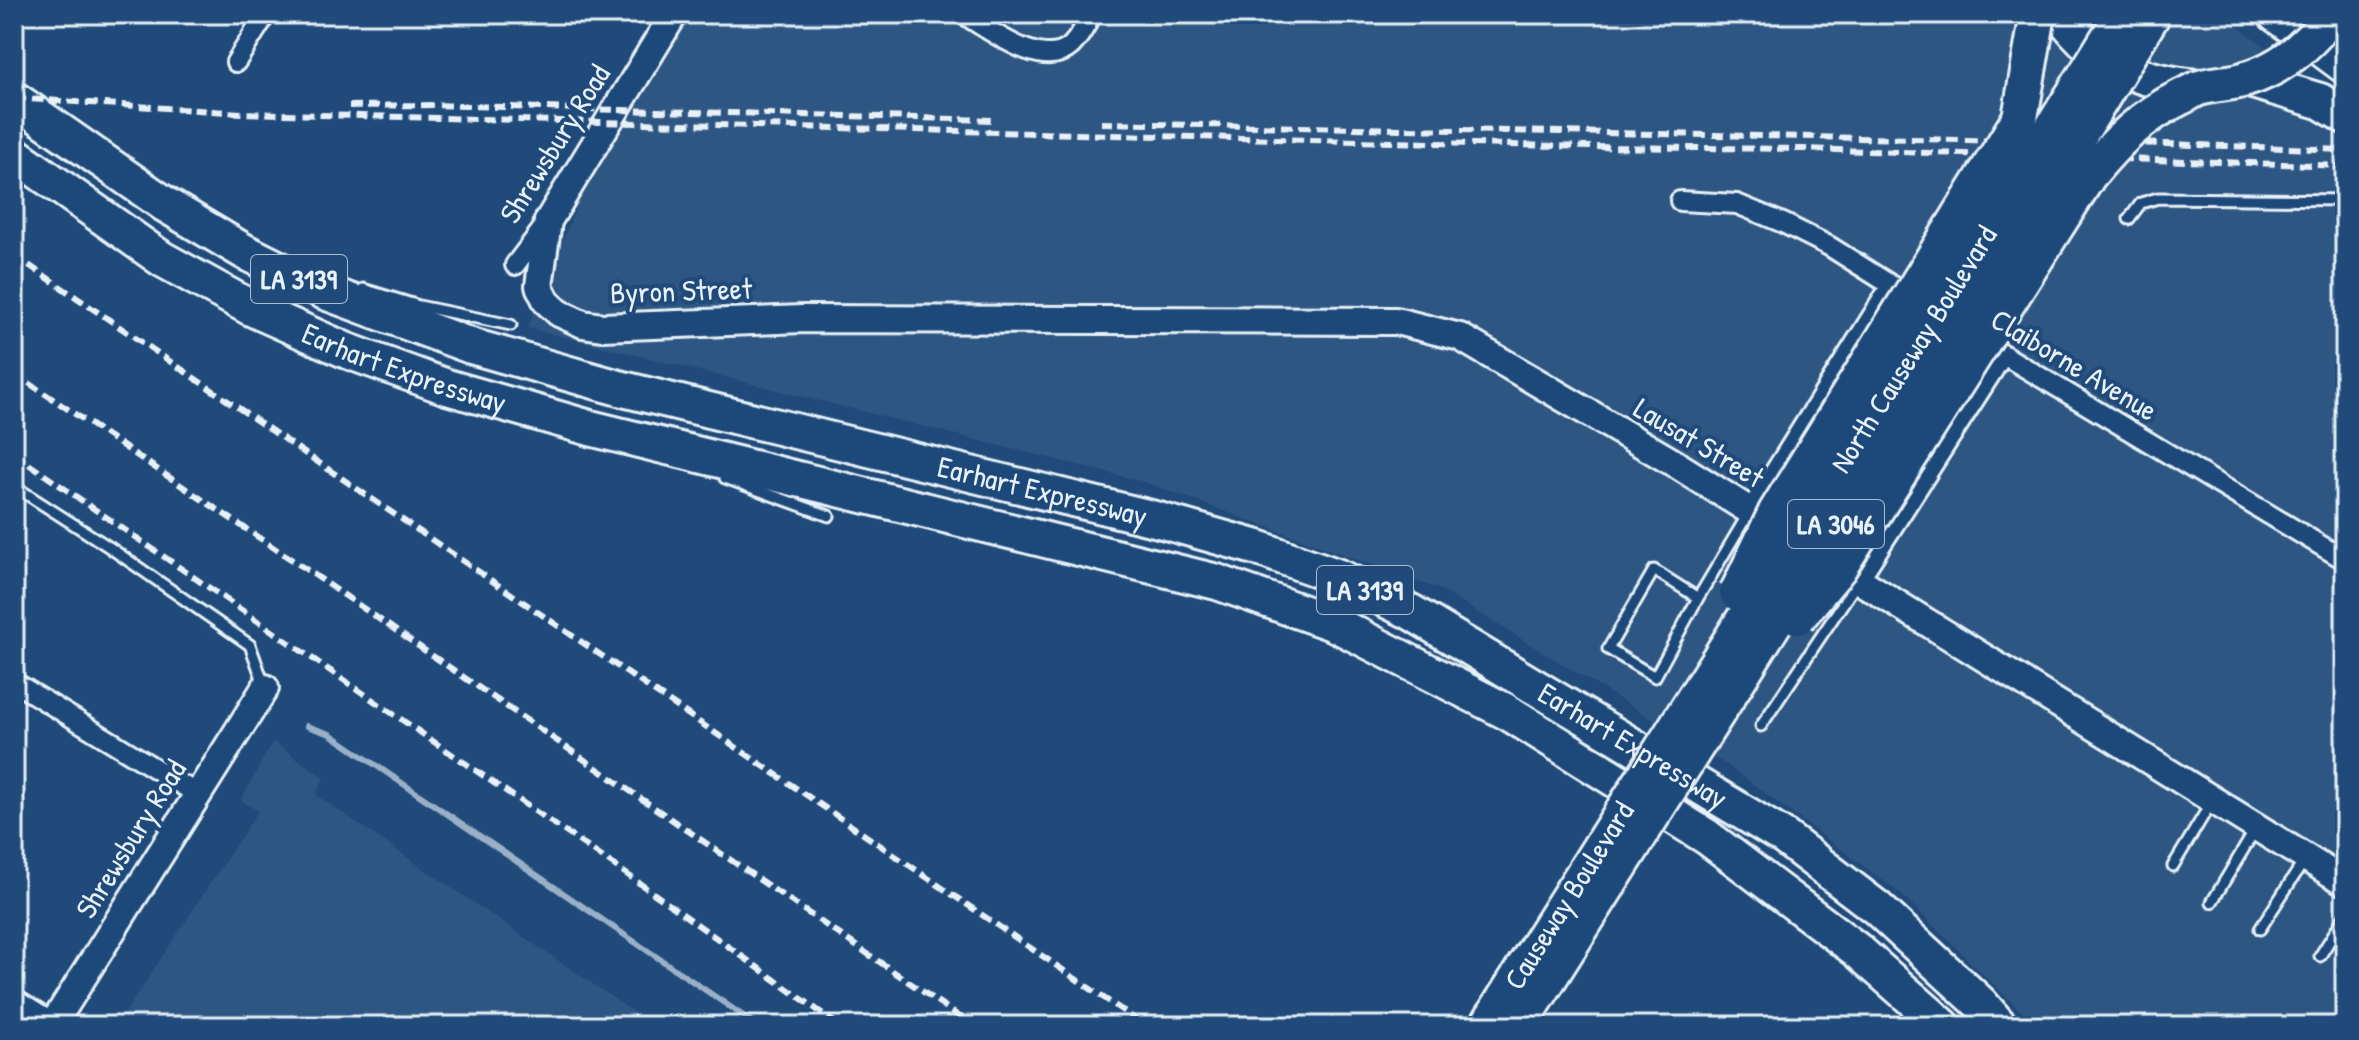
<svg xmlns="http://www.w3.org/2000/svg" width="2359" height="1040" font-family="'Patrick Hand',sans-serif">
	<rect width="100%" height="100%" fill="#1f4a7a"/>
	<filter id="ink" filterUnits="userSpaceOnUse"><feTurbulence type="fractalNoise" baseFrequency=".0125" numOctaves="2"/><feDisplacementMap in="SourceGraphic" scale="16" xChannelSelector="R" yChannelSelector="G"/><feConvolveMatrix kernelMatrix="1 2 1 2 8 2 1 2 1" color-interpolation-filters="sRGB"/></filter>
	<g filter="url(#ink)">
		<path fill="#2e5683" d="M666 14H2221L2345 105V1026H2036L1900 893 1727 765 1441 590 1141 481 528 328 619 100Z
			M273 741 324 778 316 795 654 1026H126L119 1022 258 811 241 800Z"/>
		<g fill="none" stroke-linecap="round" stroke-linejoin="round">
			<path stroke="#9ab0c7" stroke-width="6" d="M307 726 330 734 758 1026"/>
			<g stroke="#e8f1f8" stroke-width="15">
				<path id="lane" d="M2129 219 2141 203 2158 198 2345 200
					M363 289 419 306 511 325
					M725 478 829 516
					M14 486 109 547 250 645 265 687
					M1698 598 1655 677 1608 649 1654 570 1698 598 1748 514
					M1761 726 1858 581
					M2173 866 2211 803
					M2212 902 2255 830
					M2260 929 2304 861
					M2320 956 2345 916"/>
			</g>
			<g stroke="#e8f1f8" stroke-width="24">
				<path id="street" d="M963 14C989 29 1043 72 1071 46 1080 37 1086 25 1092 14
					M236 62 266 14
					M1680 201 1737 204 1783 223 1829 246 1913 299
					M515 265 547 223
					M1979 340 2345 560
					M1750 511 1891 286
					M1858 581 2003 355
					M14 682 197 794
					M14 999 54 1024"/>
			</g>
			<g stroke="#e8f1f8" stroke-width="32">
				<path id="secondary" d="M674 14 548 221 539 286 547 302 559 313 583 324 602 327 802 319 1396 321 1460 337 1674 463 1785 533
					M1825 559 2345 882
					M52 1026 265 688"/>
			</g>
			<g stroke="#e8f1f8" stroke-width="40">
				<g id="highway">
					<path d="M2061 14C2099 65 2140 83 2202 87"/>
					<path d="M2275 14 2345 66"/>
					<path d="M2246 79 2320 101 2345 116"/>
					<path id="s1" d="M14 99 166 205 245 252 325 292 471 346 619 388 1159 520 1258 548 1339 577 1411 612 1784 837 1877 908 1981 1004 2000 1026"/>
					<path id="s2" d="M14 154 162 259 251 308 345 350 447 387 590 428 1217 582 1335 624 1509 713 1707 837 1857 950 1943 1026"/>
				</g>
			</g>
			<use href="#lane" stroke="#1f4a7a" stroke-width="9"/>
			<use href="#street" stroke="#1f4a7a" stroke-width="18"/>
			<use href="#secondary" stroke="#1f4a7a" stroke-width="26"/>
			<use href="#highway" stroke="#1f4a7a" stroke-width="34"/>
			<path stroke="#e8f1f8" stroke-width="6" stroke-dasharray="12 6" stroke-linecap="butt" d="M14 98 242 113 1592 147 1804 149 2345 166
				M349 106 432 105 993 120
				M1101 123 2166 144 2345 150
				M14 255 1145 1026
				M14 373 322 580 973 1026
				M14 454 618 868 840 1026"/>
			<g stroke="#e8f1f8" stroke-width="40" stroke-linecap="butt">
				<g id="highway-bridge">
					<path d="M1737 593 1776 512 2020 118 2038 14"/>
					<path d="M1798 617 1839 568 2089 175C2116 142 2142 116 2181 97 2188 94 2196 88 2203 87 2217 83 2232 84 2246 79 2282 68 2310 44 2332 14"/>
					<path id="s3" d="M1487 1026C1699 689 1914 353 2123 14"/>
					<path d="M1519 1026 1984 292 2153 14"/>
				</g>
			</g>
			<use href="#highway-bridge" stroke="#1f4a7a" stroke-width="34"/>
		</g>
	</g>
	<g text-anchor="middle" stroke-width="8" stroke-linejoin="round" paint-order="stroke">
		<g fill="#1f4a7a" stroke="#acbfd2" stroke-width="2">
			<rect x="251" y="255" width="96" height="48" rx="6"/>
			<rect x="1788" y="500" width="96" height="48" rx="6"/>
			<rect x="1317" y="566" width="96" height="48" rx="6"/>
		</g>
		<g font-size="28" font-weight="bold" fill="#e8f1f8">
			<text x="299" y="289">LA 3139</text>
			<text x="1836" y="534">LA 3046</text>
			<text x="1365" y="600">LA 3139</text>
		</g>
		<g font-size="30" fill="#e8f1f8" stroke="#1f4a7a">
			<text transform="translate(555 144) rotate(-58)" y="10">Shrewsbury Road</text>
			<text transform="translate(681 291) rotate(-2)" y="10">Byron Street</text>
			<text dy="10" stroke="none"><textPath href="#s3" startOffset="800">North Causeway Boulevard</textPath></text>
			<text transform="translate(2074 365) rotate(31)" y="10">Claiborne Avenue</text>
			<text dy="10" stroke="none"><textPath href="#s2" startOffset="448">Earhart Expressway</textPath></text>
			<text transform="translate(1699 443) rotate(31)" y="10">Lausat Street</text>
			<text dy="10" stroke="none"><textPath href="#s1" startOffset="1112">Earhart Expressway</textPath></text>
			<text dy="10" stroke="none"><textPath href="#s1" startOffset="1760">Earhart Expressway</textPath></text>
			<text transform="translate(131 839) rotate(-58)" y="10">Shrewsbury Road</text>
			<text dy="10" stroke="none"><textPath href="#s3" startOffset="154">Causeway Boulevard</textPath></text>
		</g>
	</g>
	<rect width="2359" height="1040" fill="none" stroke="#1f4a7a" stroke-width="48"/>
	<rect x="24" y="24" width="2311" height="992" fill="none" stroke="#e8f1f8" stroke-width="3" filter="url(#ink)"/>
</svg>
